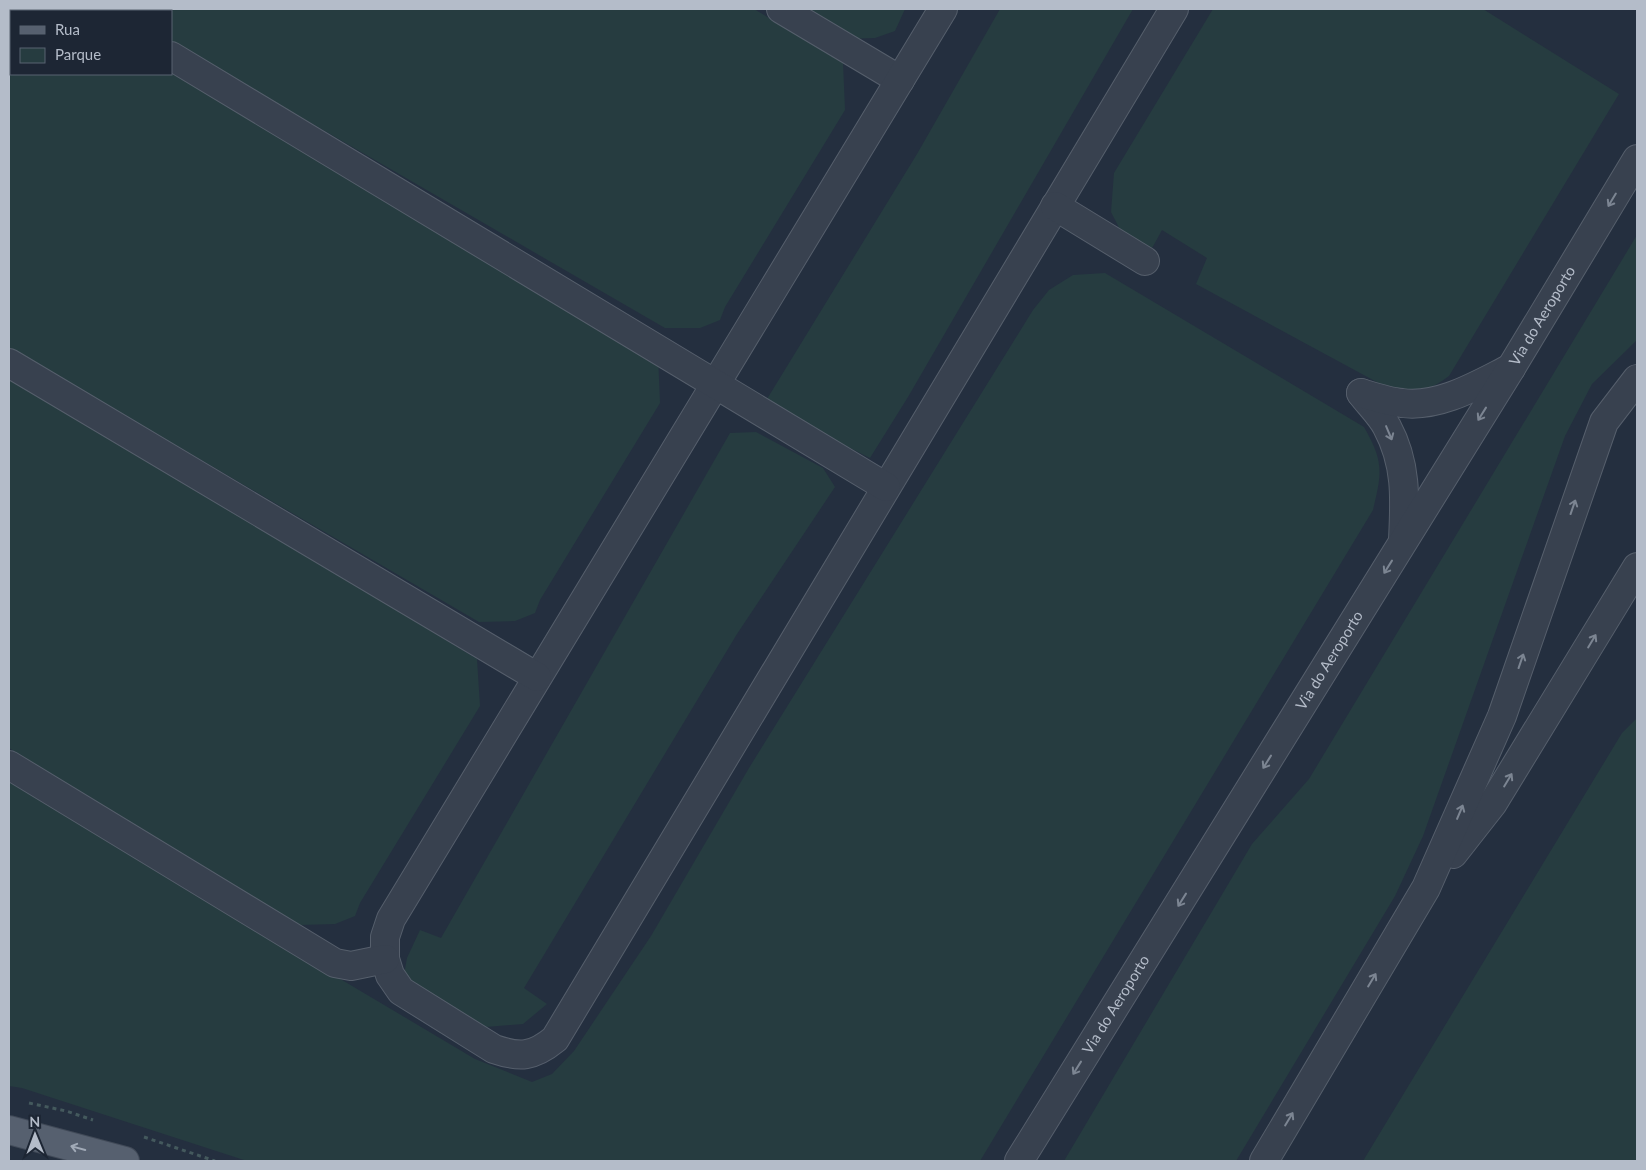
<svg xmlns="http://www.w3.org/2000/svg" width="1646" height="1170" font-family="Lato,sans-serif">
	<rect width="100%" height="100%" fill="#242f3f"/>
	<path fill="#263c40" d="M9 9H87L92 11H11V74H171V60L658 356 660 403 540 600 535 613 515 621 479 622 9 348Z
		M115 9H754L843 63 845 110 725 307 720 320 700 328H665L171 42V11H119Z
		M791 9H905L895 31 875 38 840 39Z
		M1000 9H1133L908 397 870 458 828 437 767 399 917 154Z
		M1213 9H1483L1619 94 1449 376C1432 389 1418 393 1397 393L1196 284 1207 258 1162 230 1145 261 1132 253 1111 212 1114 173Z
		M1637 235V340L1592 384 1565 436 1423 836 1395 896 1236 1161H1064L1252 844 1309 779Z
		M1105 273 1364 427C1384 462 1382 472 1373 510L980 1161H247L22 1088 9 1086V782L475 1059 532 1082 552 1074 574 1051 651 936 749 768 1033 310 1049 290 1073 275Z
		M9 374 477 659 480 706 360 903 355 916 335 924 300 925 9 748Z
		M756 432 823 468 835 487 737 634 524 988 547 1004 523 1024 462 1029 401 991 407 958 420 930 441 938 730 433Z
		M1637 718V1161H1363L1622 733Z"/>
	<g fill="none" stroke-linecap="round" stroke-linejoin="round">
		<g stroke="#565f6c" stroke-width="30">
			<g id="minor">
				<path d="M93 9 97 11"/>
				<path d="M781 9 900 80"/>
				<path d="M943 9 391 919 385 937V959L390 975 401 991 494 1049C520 1058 533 1057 555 1039L1174 9"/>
				<path d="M171 56 886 487"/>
				<path d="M1055 206 1145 261"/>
				<path d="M9 363 537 677"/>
				<path d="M1361 393C1369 404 1381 415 1387 427 1407 464 1405 499 1403 540"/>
				<path d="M1361 393C1374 397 1389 402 1402 403 1440 408 1479 384 1511 368"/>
				<path d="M9 765 335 963 351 966 385 959"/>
				<path d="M1453 854 1493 803 1637 567"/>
				<path id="s1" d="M1019 1161 1511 368 1637 159"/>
				<path d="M1264 1161 1426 888 1502 716 1604 422 1637 379"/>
			</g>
		</g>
		<g stroke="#414a58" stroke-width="30">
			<path id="major" d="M9 1130 125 1161"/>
		</g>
		<path stroke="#44595d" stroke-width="3" stroke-dasharray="4 4" stroke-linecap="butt" d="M29 1103 66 1111 93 1120
			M144 1137 215 1161"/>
		<use href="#minor" stroke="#38414f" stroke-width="28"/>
		<use href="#major" stroke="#56606f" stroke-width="28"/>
	</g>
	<defs><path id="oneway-shaft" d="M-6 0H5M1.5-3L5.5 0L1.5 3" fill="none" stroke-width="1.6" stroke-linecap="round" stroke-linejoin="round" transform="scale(1.25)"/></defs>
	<g stroke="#7c8592">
		<use href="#oneway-shaft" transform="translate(1612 200) rotate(121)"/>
		<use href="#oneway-shaft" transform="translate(1482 414) rotate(122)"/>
		<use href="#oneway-shaft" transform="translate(1389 433) rotate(67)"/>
		<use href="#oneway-shaft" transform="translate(1573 507) rotate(-71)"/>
		<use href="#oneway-shaft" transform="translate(1388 567) rotate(122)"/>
		<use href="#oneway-shaft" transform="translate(1592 641) rotate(-59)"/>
		<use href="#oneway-shaft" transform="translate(1521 661) rotate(-71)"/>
		<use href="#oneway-shaft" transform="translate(1267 762) rotate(122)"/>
		<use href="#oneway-shaft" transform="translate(1508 780) rotate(-59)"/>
		<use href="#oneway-shaft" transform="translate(1460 812) rotate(-67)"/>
		<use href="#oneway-shaft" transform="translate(1182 900) rotate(122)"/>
		<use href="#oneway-shaft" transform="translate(1372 980) rotate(-59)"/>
		<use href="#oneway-shaft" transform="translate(1077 1068) rotate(122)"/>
		<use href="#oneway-shaft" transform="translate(1289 1119) rotate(-59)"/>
	</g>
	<use stroke="#a1aab7" href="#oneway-shaft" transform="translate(78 1148) rotate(-165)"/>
	<g text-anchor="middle" stroke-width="4" stroke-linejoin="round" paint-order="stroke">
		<g font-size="15" fill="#b4bcc9" stroke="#1d2634">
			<text dy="5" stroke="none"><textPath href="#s1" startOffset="994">Via do Aeroporto</textPath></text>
			<text dy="5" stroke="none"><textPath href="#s1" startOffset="589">Via do Aeroporto</textPath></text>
			<text dy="5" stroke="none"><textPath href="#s1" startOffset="184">Via do Aeroporto</textPath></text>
		</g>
	</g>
	<rect width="1646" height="1170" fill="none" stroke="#b4bcc9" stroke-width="20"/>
	<rect x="10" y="10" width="162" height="65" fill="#1d2634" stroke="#596270"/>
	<rect x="20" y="26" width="25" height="8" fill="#56606f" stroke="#596270"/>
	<text x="55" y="35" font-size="15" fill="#b4bcc9">Rua</text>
	<rect x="20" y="48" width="25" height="15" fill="#263c40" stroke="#596270"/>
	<text x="55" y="60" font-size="15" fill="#b4bcc9">Parque</text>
	<g transform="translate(35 1135) rotate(359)" stroke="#1d2634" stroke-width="4" paint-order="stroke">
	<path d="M0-4L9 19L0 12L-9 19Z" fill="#b4bcc9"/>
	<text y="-8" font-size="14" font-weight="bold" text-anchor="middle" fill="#b4bcc9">N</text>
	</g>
</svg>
